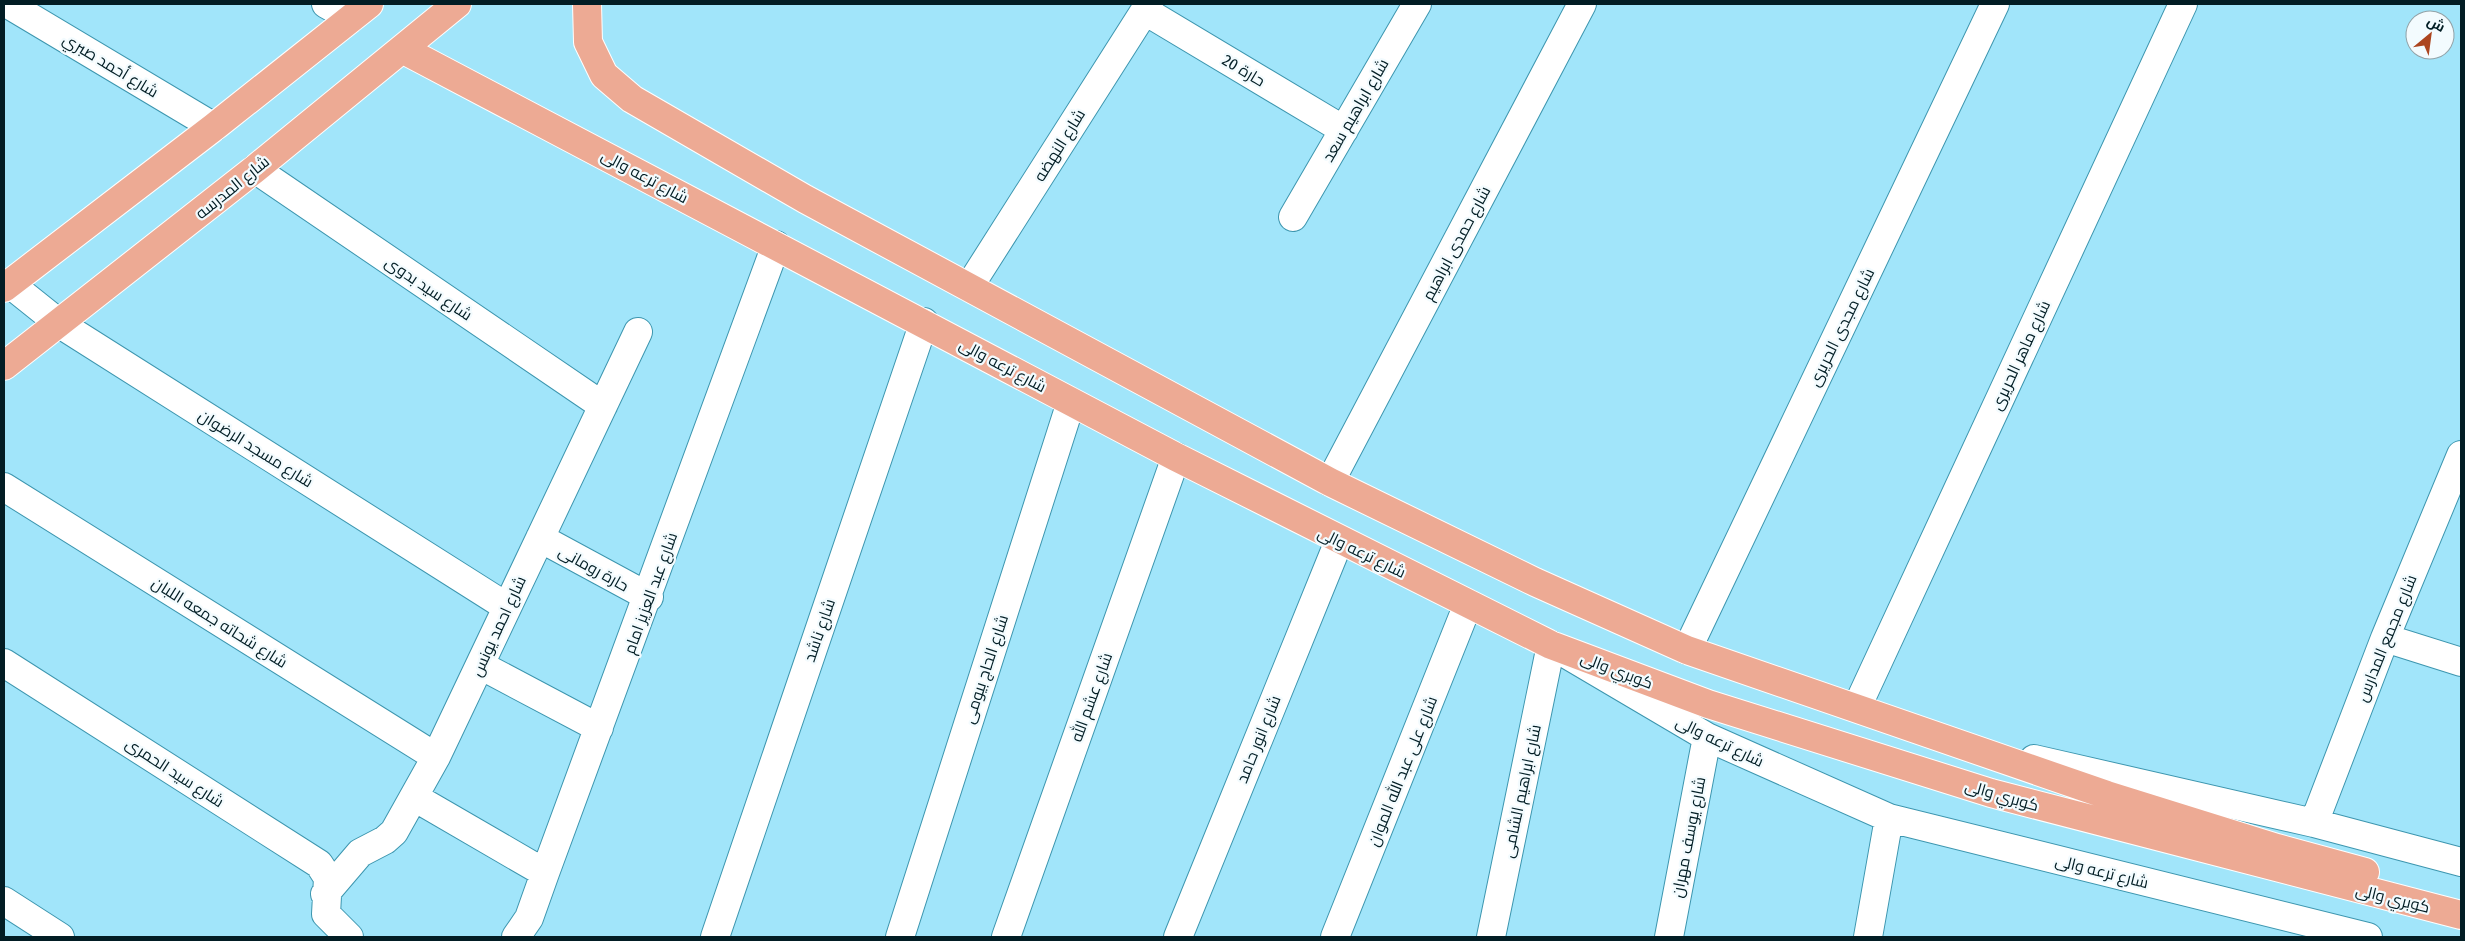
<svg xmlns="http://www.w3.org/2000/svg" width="2465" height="941" font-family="'Fira Sans Condensed',Cairo,sans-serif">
	<rect width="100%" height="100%" fill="#a1e5fa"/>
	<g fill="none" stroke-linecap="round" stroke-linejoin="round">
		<g stroke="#3d96af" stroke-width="30">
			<path id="minor" d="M8 4 214 127
				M326 4 351 18
				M1145 11 1344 130
				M255 169 603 406
				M1293 217 1417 4
				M10 284 60 324 507 607
				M969 287 1149 4
				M1330 482 1582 4
				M4 487 436 757
				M540 538 649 597
				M2385 638 2461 662
				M1687 650 1995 4
				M4 663 319 864 328 878 326 914 349 937
				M480 665 599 728
				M1857 707 2183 4
				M2034 759 2314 823 2461 862
				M414 797 545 873
				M2314 823 2385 638 2461 455
				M325 894 360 853 385 840 394 832 436 757 638 332
				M4 901 60 937
				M516 937 529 918 545 873 776 245
				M715 937 924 322
				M900 937 1071 402
				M1006 937 1176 457
				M1178 937 1339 541
				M1335 937 1468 604
				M1491 937 1551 645 1707 737 1889 818 2368 937
				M1669 937 1707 737
				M1868 937 1889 818"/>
		</g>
		<g stroke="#fff" stroke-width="30">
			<path id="major" d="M587 4 588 42 604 75 632 99 805 199 1330 482 1535 582 1687 650 2107 795 2277 848 2365 872
				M402 49 1176 457 1551 645 1708 704 1991 793 2461 915
				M4 288 214 127 369 4
				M4 366 255 169 457 4"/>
		</g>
		<use href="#minor" stroke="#fff" stroke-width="28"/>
		<use href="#major" stroke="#edaa94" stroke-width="28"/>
	</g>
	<g text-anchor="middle" stroke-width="4.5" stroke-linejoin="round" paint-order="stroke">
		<g font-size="16" fill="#021d24" stroke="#f3fbfe">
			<text transform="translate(111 65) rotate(31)" y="6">شارع أحمد صبري</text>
			<text transform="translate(1244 70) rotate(31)" y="6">حارة 20</text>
			<text transform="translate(1355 110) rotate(-60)" y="6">شارع ابراهيم سعد</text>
			<text transform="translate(1059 145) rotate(-58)" y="6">شارع النهضه</text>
			<text transform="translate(645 176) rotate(28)" y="6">شارع ترعه والى</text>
			<text transform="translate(232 187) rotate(-39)" y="6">شارع المدرسه</text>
			<text transform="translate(1456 243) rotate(-62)" y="6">شارع حمدى ابراهيم</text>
			<text transform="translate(429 288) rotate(34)" y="6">شارع سيد بدوى</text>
			<text transform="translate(1841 327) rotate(-64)" y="6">شارع مجدى الحريرى</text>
			<text transform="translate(2020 355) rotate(-65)" y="6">شارع ماهر الحريرى</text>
			<text transform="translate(1003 365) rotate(28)" y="6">شارع ترعه والى</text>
			<text transform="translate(256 448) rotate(32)" y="6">شارع مسجد الرضوان</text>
			<text transform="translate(1362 552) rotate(26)" y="6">شارع ترعه والى</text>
			<text transform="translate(594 568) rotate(29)" y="6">حارة رومانى</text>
			<text transform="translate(650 593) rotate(-70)" y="6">شارع عبد العزيز امام</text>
			<text transform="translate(220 622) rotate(32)" y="6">شارع شحاته جمعه اللبان</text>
			<text transform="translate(498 626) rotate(-65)" y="6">شارع احمد يونس</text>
			<text transform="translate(819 630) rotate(-71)" y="6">شارع ناشد</text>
			<text transform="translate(2386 638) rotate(-68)" y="6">شارع مجمع المدارس</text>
			<text transform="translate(985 669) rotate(-72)" y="6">شارع الحاج بيومى</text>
			<text transform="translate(1617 670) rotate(21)" y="6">كوبري والى</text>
			<text transform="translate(1091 697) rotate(-70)" y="6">شارع عشم الله</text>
			<text transform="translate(1258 739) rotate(-68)" y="6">شارع انور حامد</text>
			<text transform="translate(1720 741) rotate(26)" y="6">شارع ترعه والى</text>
			<text transform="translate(1402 771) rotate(-68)" y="6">شارع على عبد الله الموان</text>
			<text transform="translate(175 772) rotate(33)" y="6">شارع سيد الحمرى</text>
			<text transform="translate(1521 791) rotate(-78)" y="6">شارع ابراهيم الشامى</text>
			<text transform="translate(2002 795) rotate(16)" y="6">كوبري والى</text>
			<text transform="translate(1688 837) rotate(-79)" y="6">شارع يوسف مهران</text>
			<text transform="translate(2102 871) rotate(14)" y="6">شارع ترعه والى</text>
			<text transform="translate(2393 898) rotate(14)" y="6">كوبري والى</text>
		</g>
	</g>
	<rect width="2465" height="941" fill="none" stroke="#021d24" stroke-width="10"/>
	<g transform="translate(2430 35) rotate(29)"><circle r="24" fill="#f3fbfe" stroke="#93a2a7"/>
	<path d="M0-4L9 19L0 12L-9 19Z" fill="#ac451f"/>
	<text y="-8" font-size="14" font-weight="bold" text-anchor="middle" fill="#021d24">ش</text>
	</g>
</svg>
